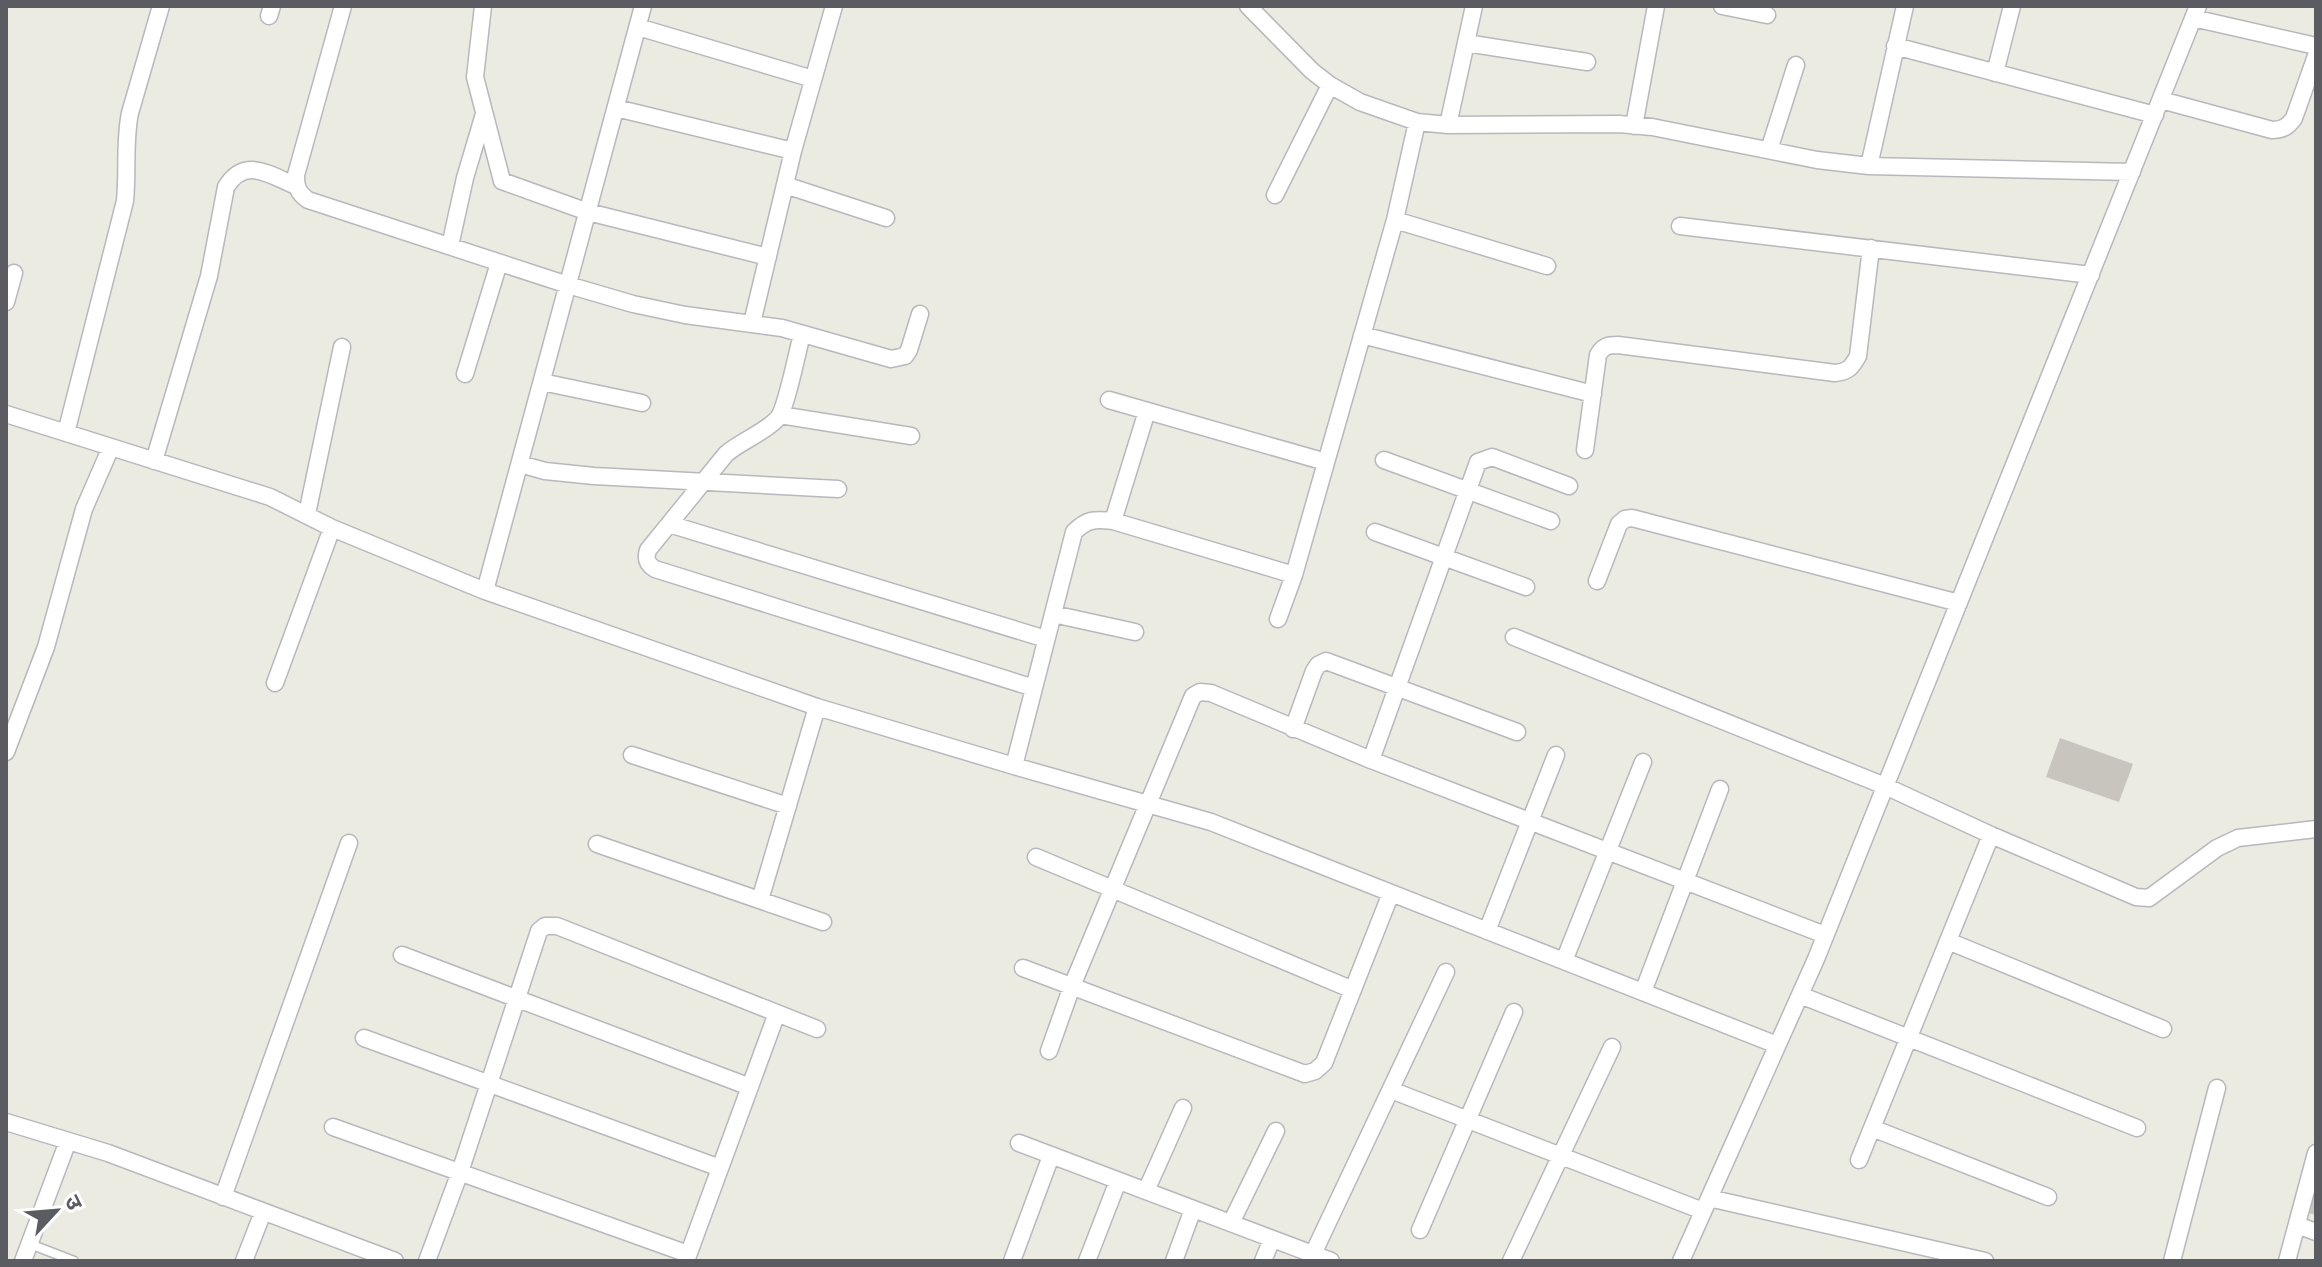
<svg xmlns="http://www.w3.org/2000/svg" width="2322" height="1267" font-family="'Source Sans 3','Noto Sans Devanagari',sans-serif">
	<rect width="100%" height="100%" fill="#ecebe1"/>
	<path fill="#c7c5be" d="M2060 738 2133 764 2119 802 2046 777Z
		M2315 1189H2316V1215L2308 1213Z"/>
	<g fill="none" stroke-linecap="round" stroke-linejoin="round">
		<g stroke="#b7b8bd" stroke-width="11">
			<path id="lane" d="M30 1244 74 1261"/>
		</g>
		<g stroke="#b7b8bd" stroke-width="19">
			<path id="street" d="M343 6 296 175C296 187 298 193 308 200L568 285 633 304 685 315 782 328 891 359 905 356 909 350 920 314
				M483 6 475 77 502 181 588 212 768 257
				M1248 6 1312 71 1330 85 1360 102 1417 122 1448 125 1619 124 1652 127 1817 160 1869 166 2132 172
				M1722 6 1767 15
				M269 16 272 6
				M2193 18 2316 46
				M638 27 813 79
				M1466 43 1587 62
				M1895 46 2155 115
				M1995 73 2012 6
				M2161 100 2272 130C2282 130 2288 127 2294 118L2316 56
				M616 108 793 151
				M1448 125 1474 6
				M1634 126 1656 6
				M1769 150 1796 65
				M1869 166 1905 6
				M785 185 886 218
				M1275 195 1330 85
				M1395 220 1547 266
				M1680 226 2091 275
				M450 246 465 178 484 114
				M6 302 14 273
				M752 323 793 151 834 6
				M802 334C798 349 786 409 778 418 766 432 741 441 726 454L648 550C645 559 647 564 655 569L1034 688
				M1362 335 1593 394
				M465 374 499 263
				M542 382 642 403
				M1109 400 1326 462
				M6 414 270 497 332 528 485 591 817 707 1014 766 1211 822 1777 1045
				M780 415 911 436
				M66 433 125 201C128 171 124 142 130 113L161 6
				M1585 450 1598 355C1603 346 1608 345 1618 345L1835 373C1848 372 1852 367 1858 356L1871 248
				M1384 460 1551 521
				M154 461 209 276 226 187C245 156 270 175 296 186
				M520 464 545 471 594 476 838 489
				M1569 486 1492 457 1478 462 1371 760 1825 935
				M307 514 342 347
				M1113 521 1147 411
				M669 524 1046 639
				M1375 532 1526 587
				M1597 581 1619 524 1625 519 1632 518 1959 603
				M485 591 643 6
				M1053 614 1135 632
				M1278 619 1294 575
				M1514 637 1885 786 1991 835 2136 897 2149 898 2217 848 2238 838 2316 829
				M275 683 332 528
				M1293 729 1314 671 1318 665 1326 661 1517 732
				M6 752 46 647 84 509 111 447
				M632 755 788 806
				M1014 766 1074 532C1087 519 1095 519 1113 521L1294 575 1395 220 1417 122
				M597 844 823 922
				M1036 857 1353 990
				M760 900 817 707
				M1487 931 1556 755
				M1948 941 2163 1029
				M402 955 750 1087
				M1564 961 1643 762
				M1023 968 1305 1074 1315 1071 1324 1063 1391 893
				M1643 992 1720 789
				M1800 995 2137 1128
				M364 1038 720 1168
				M1049 1051 1072 986 1193 696 1200 692 1211 693 1371 760
				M1391 1090 1703 1211
				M6 1122 108 1153 395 1261
				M333 1127 688 1254
				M1872 1128 2048 1197
				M1019 1143 1331 1261
				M1859 1160 1991 835
				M1146 1191 1183 1108
				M223 1197 349 843
				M1709 1198 1985 1261
				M1231 1223 1276 1131
				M2297 1225 2316 1232
				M1420 1230 1514 1012
				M1313 1254 1446 972
				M23 1261 68 1141
				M244 1261 263 1212
				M427 1261 460 1172 539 931 545 926H557L817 1029
				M686 1261 777 1013
				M1012 1261 1051 1156
				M1087 1261 1118 1181
				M1174 1261 1193 1209
				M1263 1261 1272 1239
				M1511 1261 1612 1047
				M1681 1261 1816 959 2198 6
				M2172 1261 2217 1088
				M2287 1261 2316 1153"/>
		</g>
		<use href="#lane" stroke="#fff" stroke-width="8"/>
		<use href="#street" stroke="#fff" stroke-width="16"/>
	</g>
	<rect width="2322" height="1267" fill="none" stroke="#5a5c61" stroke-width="16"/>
	<g transform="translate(56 1211) rotate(64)" stroke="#ffffff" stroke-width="6" paint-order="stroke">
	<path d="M0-6L14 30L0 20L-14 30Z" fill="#5a5c61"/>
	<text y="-12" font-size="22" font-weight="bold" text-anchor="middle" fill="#5a5c61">उ</text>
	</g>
</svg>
